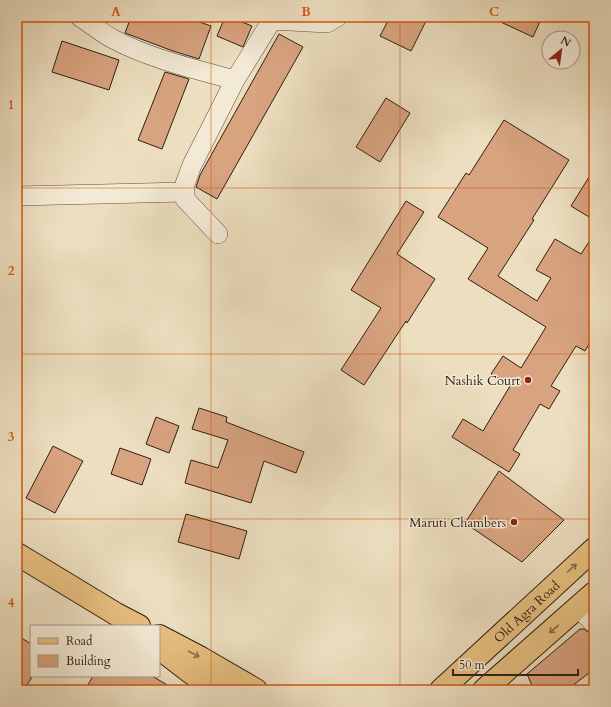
<svg xmlns="http://www.w3.org/2000/svg" width="611" height="707" font-family="Cardo,serif">
	<rect width="100%" height="100%" fill="#ecdebf"/>
	<filter id="stains"><feTurbulence type="fractalNoise" baseFrequency=".005" numOctaves="4"/><feColorMatrix values="0 0 0 0 .2 0 0 0 0 .09 0 0 0 0 .02 0 0 0 .5 -.17"/></filter>
	<radialGradient id="worn" r=".72"><stop offset=".6" stop-color="#630" stop-opacity="0"/><stop offset="1" stop-color="#630" stop-opacity=".3"/></radialGradient>
	<path fill="#d8a480" stroke="#301e14" d="M131 17H185L211 26 199 59 173 51 125 33Z
		M225 17H229L252 26 243 47 217 36Z
		M390 17H428L411 51 380 36Z
		M490 17H542L533 37Z
		M279 34 303 47 217 199 196 187 200 175Z
		M62 41 119 60 109 90 52 72Z
		M165 72 189 79 162 149 138 140Z
		M386 98 410 113 380 162 356 147Z
		M504 120 569 160 532 219 534 220 498 276 537 301 551 278 536 270 555 239 581 254 594 234V336L585 351 576 346 551 386 560 391 549 409 540 404 513 450 520 454 509 472 452 437 463 419 483 431 510 386 491 374 503 356 521 368 546 327 468 279 488 248 438 217 466 173 469 175Z
		M594 169V220L571 206Z
		M406 201 424 212 397 254 435 279 407 323 406 321 364 385 341 370 381 308 351 290Z
		M199 408 227 417 226 422 304 452 296 473 264 461 251 503 185 483 191 460 218 468 228 440 192 429Z
		M156 417 179 426 169 453 146 444Z
		M53 446 83 461 55 513 26 498Z
		M120 448 151 459 142 485 111 474Z
		M499 471 564 520 522 562 465 523Z
		M186 514 247 531 239 559 178 542Z
		M580 629H584L591 634H594V669L567 690H534L527 674Z
		M17 635 31 644V679L23 690H17Z
		M93 676H152L176 690H85Z"/>
	<g fill="none" stroke-linecap="round" stroke-linejoin="round">
		<g stroke="#5f4e3f" stroke-width="20">
			<path id="minor" d="M80 17C91 24 102 33 113 39 151 59 194 69 235 80
				M17 196 185 192
				M218 234 185 199V184L192 165 235 80 272 20 327 23 337 17
				M578 608 594 623"/>
		</g>
		<g stroke="#301e14" stroke-width="24">
			<path id="major" d="M17 554 116 614 139 626
				M159 636 201 658 256 690
				M159 648 190 672 216 690"/>
		</g>
		<g stroke="#301e14" stroke-width="24">
			<g id="highway">
				<path id="s1" d="M441 690 594 549"/>
				<path d="M484 690 594 593"/>
			</g>
		</g>
		<use href="#minor" stroke="#f3ead5" stroke-width="19"/>
		<use href="#major" stroke="#e6bf80" stroke-width="22"/>
		<use href="#highway" stroke="#e6bf80" stroke-width="22"/>
	</g>
	<defs><path id="oneway-shaft" d="M-6 0H5M1.5-3L5.5 0L1.5 3" fill="none" stroke-width="1.6" stroke-linecap="round" stroke-linejoin="round"/></defs>
	<g stroke="#8b6e4a">
		<use href="#oneway-shaft" transform="translate(572 568) rotate(-41)"/>
		<use href="#oneway-shaft" transform="translate(554 629) rotate(139)"/>
		<use href="#oneway-shaft" transform="translate(194 654) rotate(27)"/>
	</g>
	<path fill="none" stroke="#d6530d" stroke-width="1" stroke-opacity="0.55" d="M211 17V690M400 17V690M17 188H594M17 354H594M17 519H594"/>
	<g fill="#8f2418" stroke="#f3ead5" stroke-width="1.5">
		<circle cx="528" cy="380" r="4"/>
		<circle cx="514" cy="522" r="4"/>
	</g>
	<g text-anchor="middle" stroke-width="3" stroke-linejoin="round" paint-order="stroke">
		<g font-size="13" fill="#301e14" stroke="#f3ead5" text-anchor="end">
			<text x="520" y="385">Nashik Court</text>
			<text x="506" y="527">Maruti Chambers</text>
		</g>
		<g font-size="13" fill="#301e14" stroke="#f3ead5">
			<text dy="5" stroke="none"><textPath href="#s1" startOffset="116">Old Agra Road</textPath></text>
		</g>
	</g>
	<rect width="611" height="707" fill="none" stroke="#ecdebf" stroke-width="44"/>
	<rect x="30" y="625" width="130" height="52" fill="#f3ead5" stroke="#a59888"/>
	<rect x="38" y="638" width="20" height="6" fill="#e6bf80" stroke="#a59888"/>
	<text x="66" y="645" font-size="12" fill="#301e14">Road</text>
	<rect x="38" y="655" width="20" height="12" fill="#d8a480" stroke="#a59888"/>
	<text x="66" y="665" font-size="12" fill="#301e14">Building</text>
	<g transform="translate(561 50) rotate(29)"><circle r="19" fill="#f3ead5" stroke="#a59888"/>
	<path d="M0-3L7 15L0 10L-7 15Z" fill="#8f2418"/>
	<text y="-6" font-size="11" font-weight="bold" text-anchor="middle" fill="#301e14">N</text>
	</g>
	<path d="M453 669v6h125v-6" fill="none" stroke="#301e14" stroke-width="2"/>
	<text x="459" y="669" font-size="12" fill="#301e14" stroke="#f3ead5" stroke-width="3" paint-order="stroke">50 m</text>
	<rect x="22" y="22" width="567" height="663" fill="none" stroke="#d6530d" stroke-width="1.5"/>
	<g font-size="13" text-anchor="middle" font-weight="bold" fill="#d6530d">
		<text x="116" y="16">A</text>
		<text x="306" y="16">B</text>
		<text x="494" y="16">C</text>
		<text x="11" y="109">1</text>
		<text x="11" y="275">2</text>
		<text x="11" y="441">3</text>
		<text x="11" y="607">4</text>
	</g>
	<rect width="100%" height="100%" filter="url(#stains)"/>
	<rect width="100%" height="100%" fill="url(#worn)"/>
</svg>
